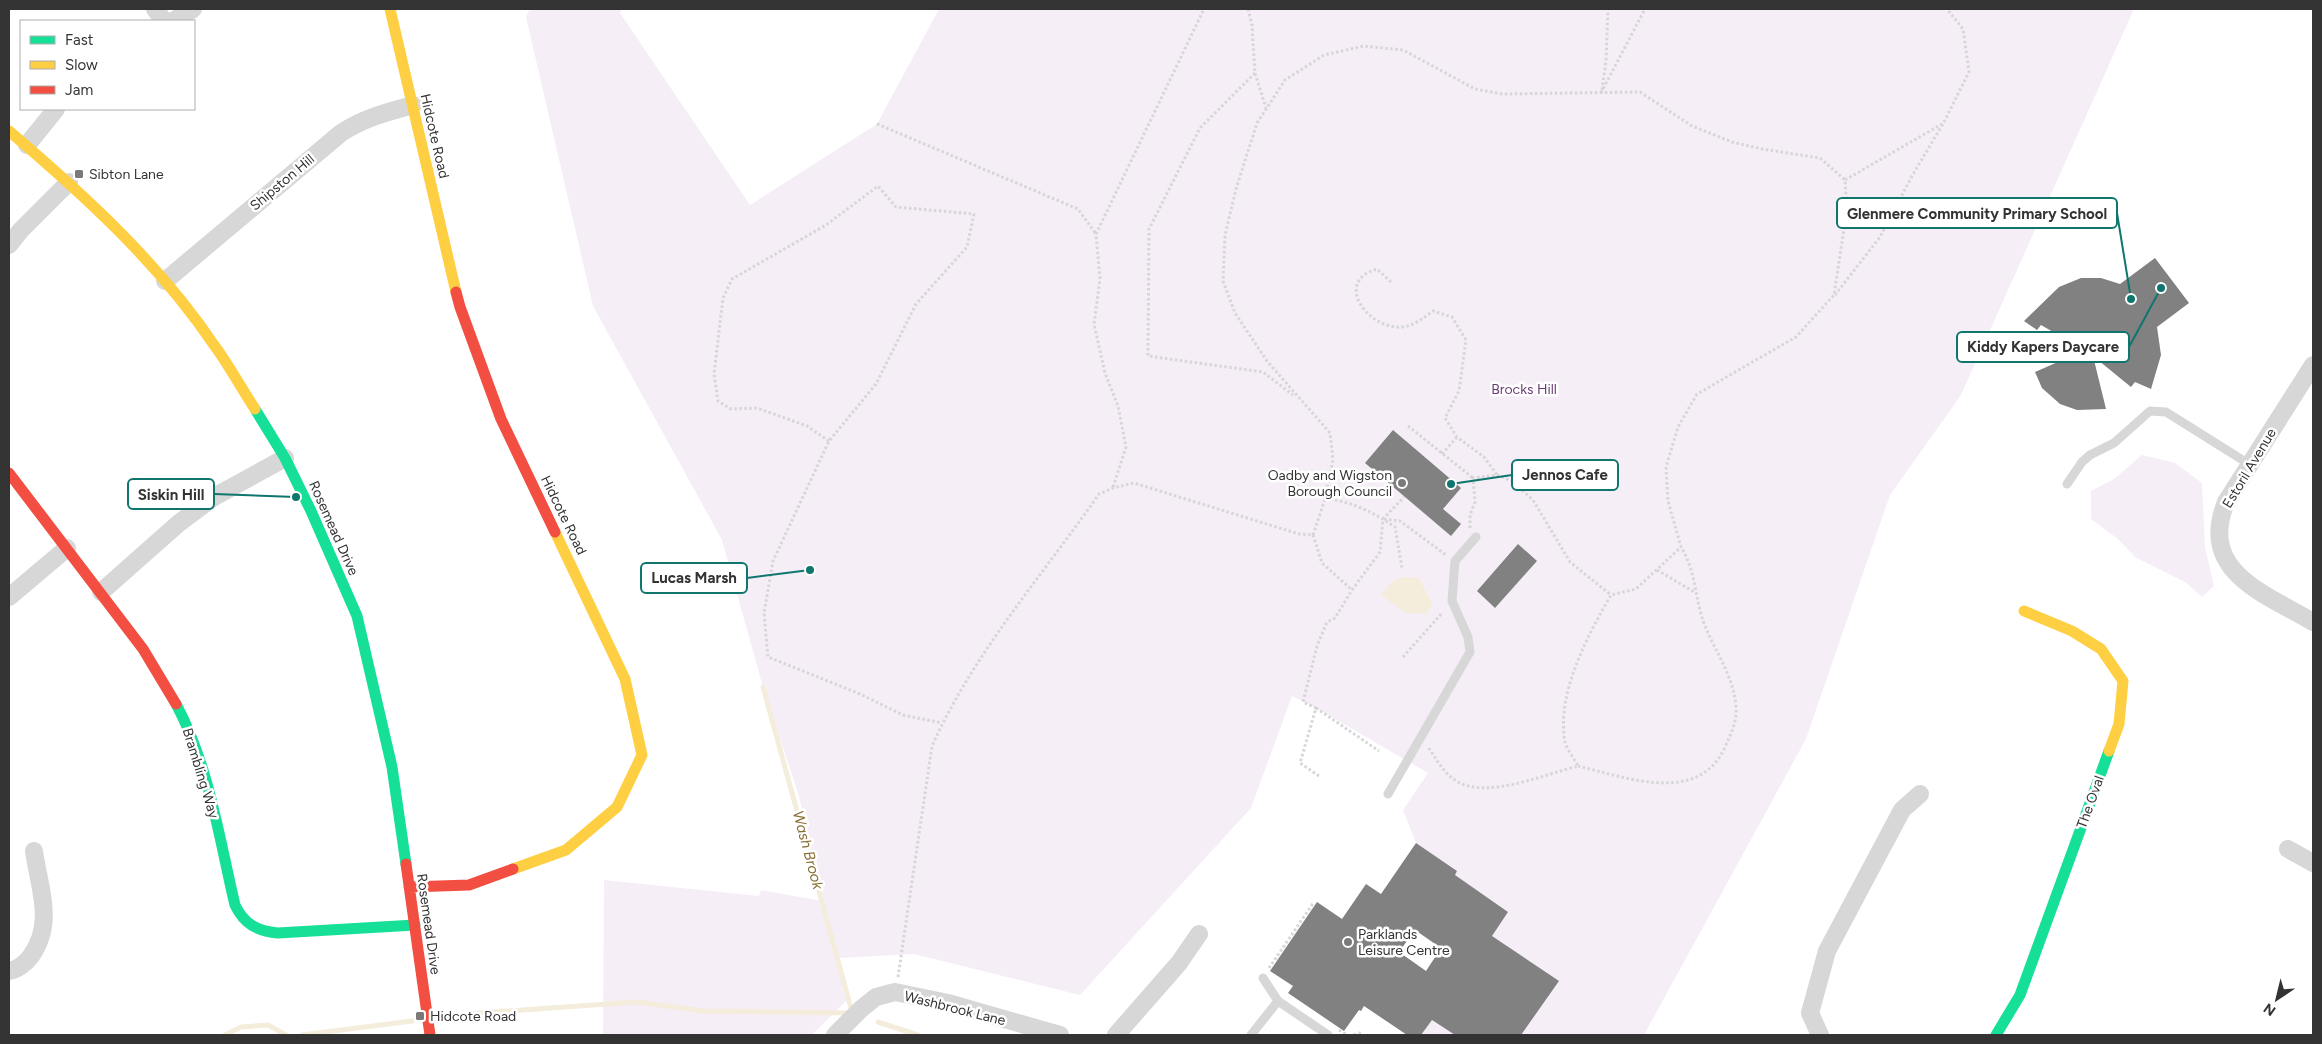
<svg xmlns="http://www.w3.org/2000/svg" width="2322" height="1044" font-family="Figtree,sans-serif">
	<rect width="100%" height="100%" fill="#fff"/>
	<path fill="#f5eef7" d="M530 9H622L620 13 750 205 877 124 939 9H2134L1961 395 1890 495 1806 739 1644 1035H1521L1558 981 1492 936 1508 912 1455 875 1457 871 1416 843 1403 810 1428 773 1316 708 1292 696 1251 808 1080 995 914 954 838 958 847 1000 812 1035H603L604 880 759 896 761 890 822 901 799 796 763 687 722 540 593 306 526 17Z
		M2142 455 2175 463 2202 483 2205 547 2214 586 2202 597 2185 582 2135 557 2118 539 2091 519V491L2114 479Z
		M1432 1020 1455 1035H1421Z"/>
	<path fill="#f4eddb" d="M1404 577 1419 578 1432 604 1426 614 1406 613 1381 595 1393 581Z"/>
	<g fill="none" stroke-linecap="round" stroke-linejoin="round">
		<path stroke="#f4eddb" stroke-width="5" d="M763 687 852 1012
			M440 1018 479 1013 637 1002 704 1011 851 1013
			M878 1022 918 1035
			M225 1035 241 1027 268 1025 286 1035
			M302 1035 412 1021"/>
	</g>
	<path fill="#818181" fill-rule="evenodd" d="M2155 258 2189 303 2157 327 2161 355 2151 389 2135 382 2131 387 2093 356 2106 409 2077 410 2060 404 2042 388 2035 372 2067 358V340L2041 325 2037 330 2024 321 2059 287 2081 278H2101L2120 284Z
		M1393 430 1461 488 1443 509 1461 524 1451 536 1365 463Z
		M1518 544 1537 561 1495 608 1477 591Z
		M1416 843 1457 871 1455 875 1508 912 1492 936 1559 981 1521 1035H1455L1432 1020 1421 1035H1407L1364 1006 1361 1011 1359 1010 1344 1031 1288 993 1293 986 1270 971 1317 902 1342 919 1366 884 1381 894ZM1415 930 1441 948 1426 971 1399 952Z"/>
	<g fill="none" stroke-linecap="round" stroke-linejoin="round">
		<path stroke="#d6d6d6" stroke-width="3" stroke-dasharray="2.5 2.5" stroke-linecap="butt" d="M1248 9 1252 25 1255 73 1266 108
			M1255 73 1200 128 1149 229 1148 356 1263 372 1293 395
			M1602 90 1606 61 1608 9
			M1601 93 1645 9
			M877 124 1078 209 1096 234
			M1845 180 1942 124
			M1391 282 1377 269C1332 282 1369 330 1402 327 1414 326 1423 318 1433 311L1452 317 1466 340 1459 391 1445 418 1457 437 1484 457 1497 475
			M1835 295 1880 237 1912 176 1944 122 1969 72 1963 29 1947 9
			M1408 426 1473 478
			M829 441 807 426 757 408 731 409 718 401 714 374 723 298 732 279 826 225 878 186 896 207 974 214 967 247 916 304 876 384 829 441 773 561 764 613 768 657 860 694 903 715 942 723
			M1442 454 1457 437
			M1113 487 1126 447 1118 406 1105 373 1094 324 1100 279 1096 234 1204 9
			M1325 499C1349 500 1375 513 1395 527L1402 568
			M1384 519 1400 521 1446 555
			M1470 528V515L1475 502 1473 478 1497 475 1512 481 1533 500 1570 562 1611 595
			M1313 535 1322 563 1352 590
			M1657 570 1696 593
			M1403 657 1443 612
			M1316 708 1379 751
			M1578 766C1624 777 1699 806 1725 747 1731 734 1737 722 1736 707 1734 677 1716 653 1705 626 1694 598 1697 573 1681 547
			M1319 776 1300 763 1316 708 1303 702 1317 646 1327 622 1335 618 1352 590 1380 552 1383 519 1404 497
			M1269 968 1314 902
			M898 977 932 746C973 654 1042 576 1099 494L1113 488 1134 483 1299 534 1313 535 1325 499 1333 460 1330 433 1267 361 1235 313 1223 281 1225 235 1236 189 1257 123 1285 80 1324 55 1364 46 1403 50 1475 89 1502 94 1640 92 1692 126 1732 142 1762 149 1820 158 1845 180 1847 209 1834 295 1796 337 1697 394 1678 427 1666 467 1668 501 1681 547 1636 589 1611 595C1588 635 1556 693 1565 742 1567 750 1574 758 1578 766 1546 774 1488 799 1458 782 1444 774 1437 760 1428 747
			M1339 1030 1347 1035
			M1354 1035 1359 1033 1362 1035"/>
		<path stroke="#d7d7d7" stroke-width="9" d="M2067 484 2082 462 2090 455 2114 443 2150 411 2166 412 2249 464
			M1388 794 1470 652 1468 637 1452 601 1455 561 1476 537
			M1263 978 1278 1001 1328 1035
			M1251 1035 1278 1001"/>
		<path stroke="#d7d7d7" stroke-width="18" d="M155 9 164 21
			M173 21 193 9
			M27 145 56 109
			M9 245 21 230 69 182
			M165 281 341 133C364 118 387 112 413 105
			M2313 365 2226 502C2198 572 2264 593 2313 622
			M101 592 179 523 214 497 285 458
			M9 597 67 548
			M2288 849 2313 863
			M9 971C17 970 26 963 31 956 55 922 39 888 34 851
			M835 1035 861 1009 876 997 895 992 948 1003 1060 1035
			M1116 1035 1179 963 1199 934
			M1820 1035 1810 1013 1827 951 1902 810 1920 794"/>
		<path stroke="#16e098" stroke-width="11" d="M255 409 285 458 311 511 357 616 392 767 406 864
			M176 704C209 765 219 838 235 905 244 924 257 931 278 933L415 925
			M1996 1035 2020 995 2109 751"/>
		<path stroke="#ffcf43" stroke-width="11" d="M390 9 456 292
			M9 131C84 195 158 262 214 345 229 365 241 388 255 409
			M2024 611 2072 631 2101 649 2123 681 2119 724 2109 751
			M513 869 566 850 617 807 642 755 625 679 555 532"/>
		<path stroke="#f24e42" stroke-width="11" d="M456 292 460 307 501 419 555 532
			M9 473 143 649 176 704
			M406 864 430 1035
			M409 887 469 885 513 869"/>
	</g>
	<g fill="#7a7a7a" stroke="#fff" stroke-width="2">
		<rect x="74" y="169" width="10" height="10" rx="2.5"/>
		<circle cx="1402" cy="483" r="5"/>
		<circle cx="1348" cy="942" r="5"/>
		<rect x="415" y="1011" width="10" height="10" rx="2.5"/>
	</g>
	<g text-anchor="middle" stroke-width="5" stroke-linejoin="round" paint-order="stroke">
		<g font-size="14" fill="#333" stroke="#fff">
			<text transform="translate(435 136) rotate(77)" y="5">Hidcote Road</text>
			<text transform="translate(282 182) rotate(-40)" y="5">Shipston Hill</text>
			<text transform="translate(2249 468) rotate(-59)" y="5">Estoril Avenue</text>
			<text transform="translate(564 515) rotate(64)" y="5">Hidcote Road</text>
			<text transform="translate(334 528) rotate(66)" y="5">Rosemead Drive</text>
			<text transform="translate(201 773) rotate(73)" y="5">Brambling Way</text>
			<text transform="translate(2090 802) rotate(-70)" y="5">The Oval</text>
			<text transform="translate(429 924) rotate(82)" y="5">Rosemead Drive</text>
			<text transform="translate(955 1008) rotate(14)" y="5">Washbrook Lane</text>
		</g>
		<g font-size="14" fill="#333" stroke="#fff" text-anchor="start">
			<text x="89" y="179">Sibton Lane</text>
			<text x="1392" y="480" text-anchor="end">Oadby and Wigston<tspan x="1392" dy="16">Borough Council</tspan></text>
			<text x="1358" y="939">Parklands<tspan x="1358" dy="16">Leisure Centre</tspan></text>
			<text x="430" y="1021">Hidcote Road</text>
		</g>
		<g font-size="14" fill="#6a3b73" stroke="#fff">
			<text x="1524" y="394">Brocks Hill</text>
		</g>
		<g font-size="15" font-style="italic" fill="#886e32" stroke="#fff">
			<text transform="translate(808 850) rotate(75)" y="5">Wash Brook</text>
		</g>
	</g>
	<path fill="none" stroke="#0f766e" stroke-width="2" d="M2131 299L2117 213M2161 288L2129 347M1451 484L1512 475M296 497L214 494M810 570L747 578"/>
	<g fill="#0f766e" stroke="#fff" stroke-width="2">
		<circle cx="2131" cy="299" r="5"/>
		<circle cx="2161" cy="288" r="5"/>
		<circle cx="1451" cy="484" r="5"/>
		<circle cx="296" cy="497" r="5"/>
		<circle cx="810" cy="570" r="5"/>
	</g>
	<g fill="#fff" stroke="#0f766e" stroke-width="2">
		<rect x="1837" y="198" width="280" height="30" rx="5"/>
		<rect x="1957" y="332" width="172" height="30" rx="5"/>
		<rect x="1512" y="460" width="106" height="30" rx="5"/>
		<rect x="128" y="479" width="86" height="30" rx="5"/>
		<rect x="641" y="563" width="106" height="30" rx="5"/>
	</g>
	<g font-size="15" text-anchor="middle" font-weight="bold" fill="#333">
		<text x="1977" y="219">Glenmere Community Primary School</text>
		<text x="2043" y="352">Kiddy Kapers Daycare</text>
		<text x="1565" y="480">Jennos Cafe</text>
		<text x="171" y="500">Siskin Hill</text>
		<text x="694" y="583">Lucas Marsh</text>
	</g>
	<rect width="2322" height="1044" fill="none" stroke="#333333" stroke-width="20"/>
	<rect x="20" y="20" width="175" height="90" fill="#ffffff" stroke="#adadad"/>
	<rect x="30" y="36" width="25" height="8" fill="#16e098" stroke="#adadad"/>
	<text x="65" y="45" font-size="15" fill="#333333">Fast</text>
	<rect x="30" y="61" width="25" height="8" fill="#ffcf43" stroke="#adadad"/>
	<text x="65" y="70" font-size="15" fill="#333333">Slow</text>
	<rect x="30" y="86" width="25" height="8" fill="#f24e42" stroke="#adadad"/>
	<text x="65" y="95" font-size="15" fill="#333333">Jam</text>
	<g transform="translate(2277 999) rotate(215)" stroke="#ffffff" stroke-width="4" paint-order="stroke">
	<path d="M0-4L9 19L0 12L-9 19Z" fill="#333333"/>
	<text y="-8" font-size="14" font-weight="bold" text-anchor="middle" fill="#333333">N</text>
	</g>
</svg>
